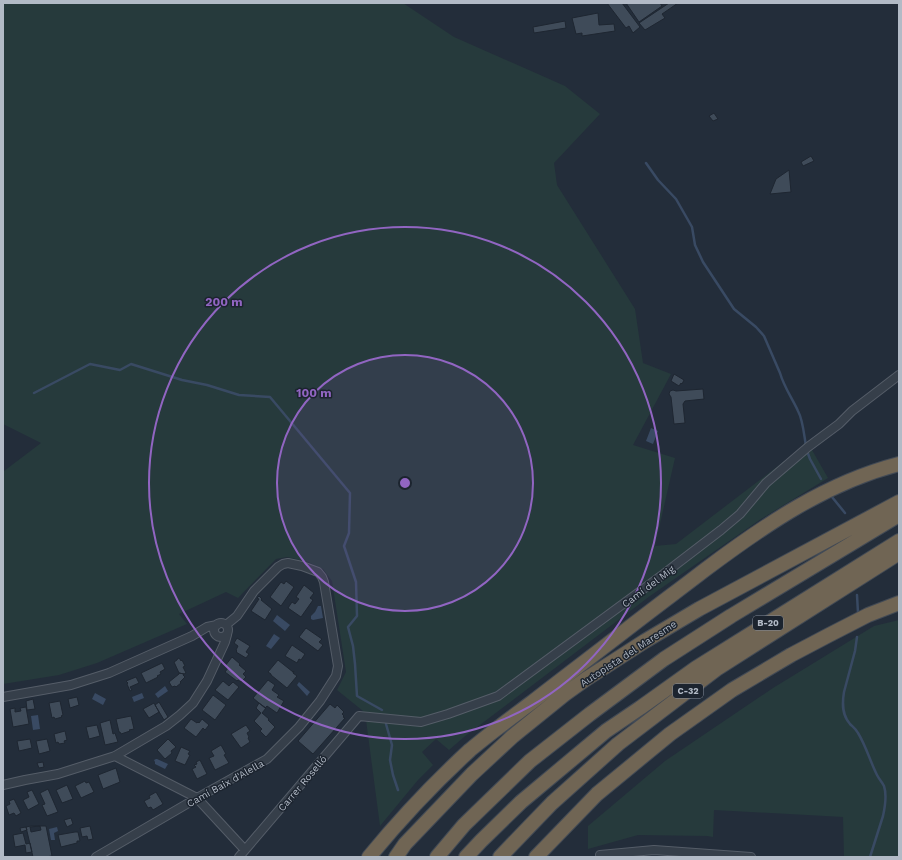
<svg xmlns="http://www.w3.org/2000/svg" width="902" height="860" font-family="'Work Sans',sans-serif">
	<rect width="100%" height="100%" fill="#232d3a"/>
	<path fill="#263a3c" d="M3 3H403L454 37 565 86 600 114 554 163 557 185 635 309 643 363 671 374 633 445 675 458 655 546 676 544 808 443 828 478 761 519 650 596 464 737 449 750 436 739 422 752 433 765 418 780 380 826 366 720 363 711 337 690 346 672 332 581 323 569 308 562 287 557 276 559 238 598 226 592 179 614 187 624 97 663 59 675 3 684V474L4 471 41 443 3 424Z
		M899 620V857H844L843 817 714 810 713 837 707 836 638 835 588 849V826L665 761 773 688 874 626Z"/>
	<path fill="#394a63" d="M651 428 658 431 653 444 646 441Z
		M318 606H321L323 618 313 620 311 619V616L315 612Z
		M277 615 290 625 285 631 273 621Z
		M274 634 280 638 271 649 266 646Z
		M299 682 310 692 307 696 297 685Z
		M165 686 168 691 158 698 155 694Z
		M95 693 106 699 103 705 92 699Z
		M142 693 144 698 134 702 132 697Z
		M38 715 40 729 33 730 31 716Z
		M156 759H157L168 764 165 769 155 764V762L154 760Z
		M57 827 58 831 54 833 55 840H51L49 829Z"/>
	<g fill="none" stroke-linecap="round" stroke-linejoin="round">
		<path stroke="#394a63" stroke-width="2.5" d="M646 163 658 180 676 199 692 227 695 245 703 262 734 309 756 327 764 336 780 373C784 387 792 398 798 411 803 420 804 435 806 446
			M34 393 90 364 120 370 131 364 182 380 207 385 239 395 270 397 350 493 349 533 344 546 356 582 357 616 348 627 353 646 355 664 357 696 382 710
			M807 451 810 459 821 479
			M832 497 845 513
			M857 595 858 613
			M857 637 855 651 844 692C842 704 842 715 850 724 853 727 856 729 858 733 866 746 870 761 877 775 879 779 882 782 884 786 887 795 885 807 883 816L870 857
			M386 724 392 745 390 760 393 775 398 790"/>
	</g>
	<path fill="#3f4b59" stroke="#1e2631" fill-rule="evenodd" d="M607 3H622L640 27 633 33 629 26 626 28Z
		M626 3H660L662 6 639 22Z
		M669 3H678L662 14 665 18 645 30 639 23Z
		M598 13 599 25 614 24 615 31 582 36V33L576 34 572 18Z
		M565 21 566 28 534 33 533 27Z
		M714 113 718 119 713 121 709 116Z
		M811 156 814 161 803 166 801 162Z
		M789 170 791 192 770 194 776 179Z
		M674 374 684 380 682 384 681 383 679 386 671 381Z
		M703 389 704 399 685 401 683 404 685 423 674 424 671 397 669 394 670 391 673 390 676 391Z
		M286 581 294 587 281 606 270 597 281 582 284 584Z
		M304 585 314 593 310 598 313 600 301 617 288 608 292 602 295 604 299 599 296 597Z
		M259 596 262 599 261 600 272 609 265 620 251 611 259 599 257 598Z
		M306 628 322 639 319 642 323 645 318 651 299 637Z
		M237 638 250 646 246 652 249 654 246 658 236 652 237 651 236 650 238 646 234 643Z
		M292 645 305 654 301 660 299 659 297 663 285 656Z
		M232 657 240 664 239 665 246 671 243 674 246 677 241 682 238 680 237 681 225 672 228 668 225 666Z
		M178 658 180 659 181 661 182 660 185 666 183 667 186 673 184 674 179 673 174 662 177 660Z
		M278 660 293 672 294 671 293 673 297 676 287 688 271 675V674L268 672Z
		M162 663 165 669 160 672 161 674 157 676 158 677 146 683 141 673Z
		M179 673 184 674 183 675 185 677 180 682 181 683 176 687 175 686 172 687 169 682 179 674Z
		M136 677 139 683 130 687 132 690 130 691 127 684 128 683 126 681Z
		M268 680 275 685 272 690 279 695 277 697 284 701 277 713 267 706 265 708 253 698Z
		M223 681 229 686 233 682 239 687 228 700 215 690Z
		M213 695 226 705 215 720 202 710Z
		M77 697 79 705 70 708 68 699Z
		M33 699 35 709 27 710 26 701Z
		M60 701 63 715 61 716 62 717 55 719 54 717 52 718 49 703Z
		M159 702 168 717 164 720 155 705Z
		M154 703 159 712 149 718 143 709Z
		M259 703 266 708 262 713 269 719 268 720 275 727 266 737 260 731 262 729 254 721 261 713 256 708Z
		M330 704 335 708 337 705 344 712 342 714 344 716 343 717 345 718 313 754 298 741Z
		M26 707 29 724 13 727 10 709 15 708V712L21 711 20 708Z
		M131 716 134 729 129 730 130 731 121 734 120 732H119L116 719Z
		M191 719 197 723 198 722 199 723 202 719 209 725 205 730 203 728 196 737 184 728Z
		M110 720 113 734 115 733 118 742 105 745 100 723Z
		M97 725 100 736 89 739 86 727Z
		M246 725 250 731 247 733 249 737 248 738 250 742 241 748 231 734Z
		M65 731 67 740 64 741 65 743 59 744 58 742 56 743 54 734Z
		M30 739 32 748 19 751 17 741Z
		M47 739 50 751 39 754 36 741Z
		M168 739 176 747 171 751 172 753 165 759 157 750Z
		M221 745 226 754 224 755 229 763 215 770 209 758 214 756 211 751Z
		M181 747 190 751 188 754 190 755 185 765 175 761Z
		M200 760 207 774 197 779 192 769 196 767 194 765 197 764 196 762Z
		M43 762 44 767 39 768 37 763Z
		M116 768 120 782 103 789 98 775Z
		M85 781 86 783 89 782 94 792 81 798 75 786Z
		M67 785 73 799 62 803 56 790Z
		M48 789 58 812 47 816 42 805 45 804 40 793Z
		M32 790 39 804 28 810 23 800 29 797 27 792Z
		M156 792 163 804 153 810 151 807 148 808 144 801 150 798 149 796Z
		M14 799 21 813 16 816 14 813 9 815 6 806 10 804 9 801Z
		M71 818 73 824 67 827 64 820Z
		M31 826H46L52 856 45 857H33L26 827ZM40 826 41 830 31 832 30 827Z
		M90 826 93 839 88 840 87 836 82 837 80 828Z
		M26 827 27 830 21 832 20 828Z
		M75 832H78L80 841H77V843L61 847 58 835Z
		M23 833 26 844 30 843 32 852 26 853 25 845 15 847 13 835Z"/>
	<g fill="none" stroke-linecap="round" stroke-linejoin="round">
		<g stroke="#555d68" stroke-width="10">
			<path id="street" d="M214 630a7 7 0 1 1 14 0a7 7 0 1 1-14 0Z
				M3 697 71 685 109 673 192 636 207 627 217 625
				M115 756 197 798 245 850
				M3 785 25 780 58 774 115 756 166 726 180 715 193 703 207 681 225 642 227 635
				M600 855 654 850 751 857
				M96 857 197 798 267 759 299 727 320 701 336 676 338 666 324 582 322 577 318 572 302 566 288 563 283 564 278 567 254 591 237 616 226 625
				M239 857 359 716 421 722 448 714 498 696 661 576 721 530 740 514 766 483 808 447 839 424 852 411 899 375"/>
		</g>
		<g stroke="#424a55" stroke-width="16">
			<path id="highway" d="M369 857C401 818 433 784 470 750 490 733 511 718 531 703 563 678 595 654 626 630 653 609 680 589 706 569 766 524 826 483 899 464
				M396 857 405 844 472 774 513 736 565 694 586 679 645 641 699 609 899 502
				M437 857 464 825 530 761 590 714 664 659 731 616 899 515
				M466 857 481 841 521 802 606 731 640 708 696 668 899 541
				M500 857 552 803 618 744 718 668 899 553
				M536 857 597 794 670 734 732 690 791 655 829 635 868 615 899 603"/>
		</g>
		<use href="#street" stroke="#363f4a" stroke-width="8"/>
		<use href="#highway" stroke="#706554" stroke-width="14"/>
	</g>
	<circle cx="405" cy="483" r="128" fill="#9165c2" fill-opacity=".12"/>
	<g fill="none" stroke="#9165c2" stroke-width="2">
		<circle cx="405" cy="483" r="128"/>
		<circle cx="405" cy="483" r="256"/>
	</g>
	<g text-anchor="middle" stroke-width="3" stroke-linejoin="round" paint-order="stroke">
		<g fill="#1c242f" stroke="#858d99" stroke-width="1">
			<rect x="753" y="616" width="30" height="14" rx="3"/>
			<rect x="673" y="684" width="30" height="14" rx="3"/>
		</g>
		<g font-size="9" font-weight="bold" fill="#b2bac6">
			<text x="768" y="626">B-20</text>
			<text x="688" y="694">C-32</text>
		</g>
		<g font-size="10" fill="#b2bac6" stroke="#1c242f">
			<text transform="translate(648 586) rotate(-37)" y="4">Camí del Mig</text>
			<text transform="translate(628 653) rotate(-33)" y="4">Autopista del Maresme</text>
			<text transform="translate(225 783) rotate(-29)" y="4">Camí Baix d'Alella</text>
			<text transform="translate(302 783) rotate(-50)" y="4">Carrer Roselló</text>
		</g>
	</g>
	<circle cx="405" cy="483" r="6" fill="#9165c2" stroke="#1c242f" stroke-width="2"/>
	<g font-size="12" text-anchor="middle" font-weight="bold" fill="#9165c2" stroke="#1c242f" stroke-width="3" stroke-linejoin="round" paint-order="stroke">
		<text x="224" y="306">200 m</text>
		<text x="314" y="397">100 m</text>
	</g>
	<rect width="902" height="860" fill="none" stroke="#b2bac6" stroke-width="8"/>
</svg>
